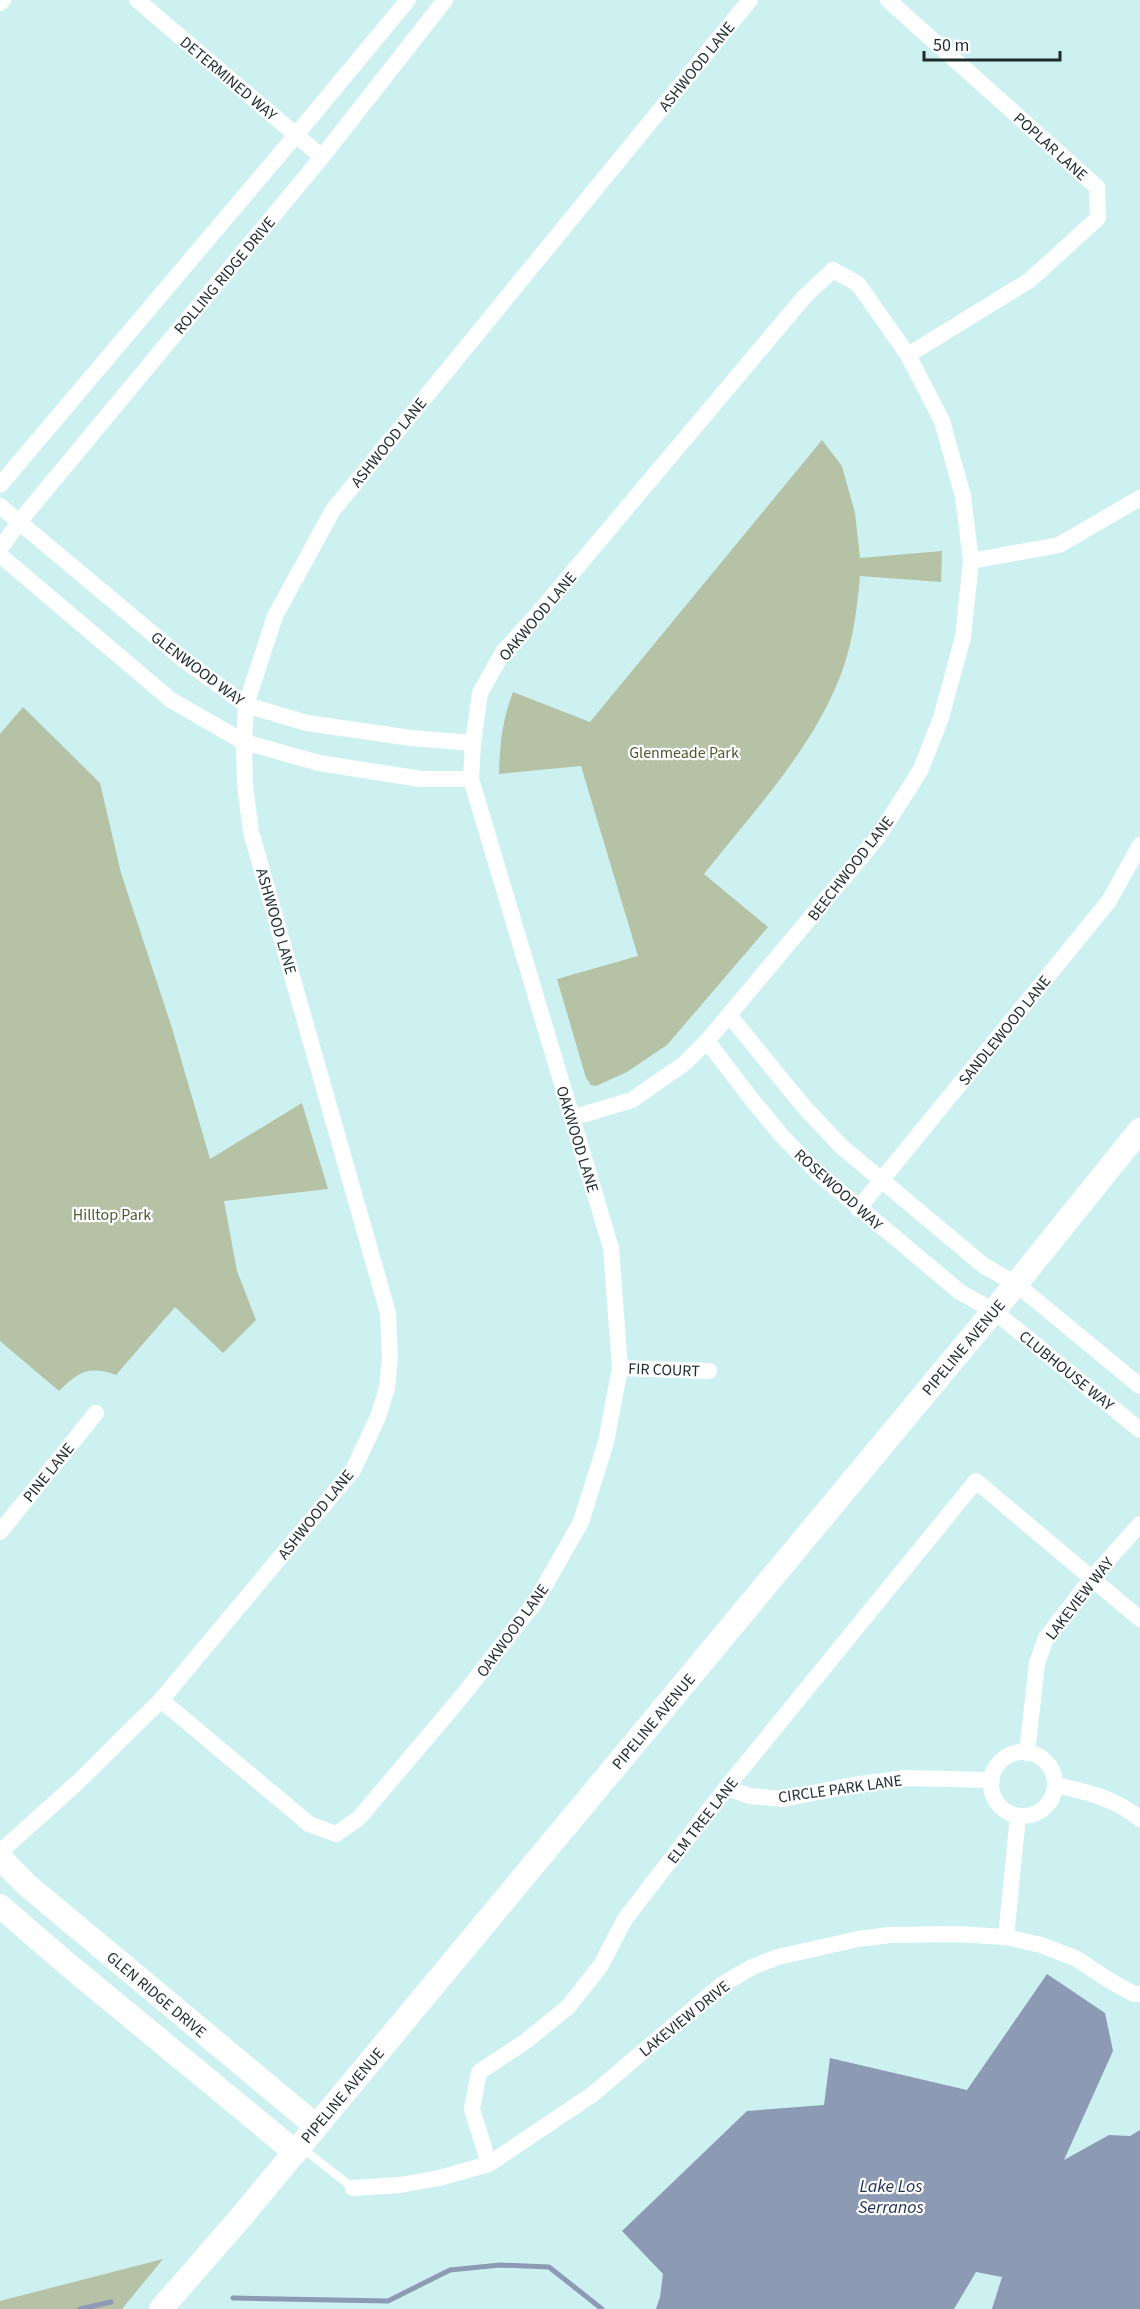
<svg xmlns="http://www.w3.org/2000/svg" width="1140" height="2309" font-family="'Source Sans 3',sans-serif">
	<rect width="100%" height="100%" fill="#cdf1f0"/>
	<path fill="#b6c2a6" d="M822 440 842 466 855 513 860 558 942 551 941 582 860 576C857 607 854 636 844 666 816 746 756 808 704 874L768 927 667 1045 627 1072 596 1086 591 1085 586 1078 557 979 638 956 581 766 499 774C500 743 502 721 513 692L590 722Z
		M23 707 100 783 121 873 172 1028 210 1159 302 1103 328 1189 224 1201 237 1271 256 1320 223 1353 175 1307 116 1375C89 1365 78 1372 59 1391L0 1341V734Z
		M163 2259 122 2309H0V2301Z"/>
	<path fill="#8d9ab3" d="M1047 1974 1105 2013 1113 2051 1064 2160 1109 2135 1130 2136 1140 2130V2309H992L1002 2277 976 2272 954 2309H656L660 2297 663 2274 622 2231 747 2111 824 2105 830 2058 967 2090Z"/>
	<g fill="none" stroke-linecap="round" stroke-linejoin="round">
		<path stroke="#8d9ab3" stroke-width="5" d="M233 2298 388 2301 450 2270 500 2265 549 2267 602 2309
			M80 2309 111 2302"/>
		<path stroke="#fff" stroke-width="8" d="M302 2148 353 2188"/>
		<path stroke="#fff" stroke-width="16" d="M137 0 322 157
			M888 0 1097 187 1098 218 1030 280 908 355
			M0 3 3 0
			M0 485 296 135 408 0
			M0 506 184 660 246 705 307 723 411 738 473 743
			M0 549 19 522 322 157 445 0
			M0 555 171 700 244 742 319 763 421 779H471
			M971 561 1059 545 1140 498
			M729 1015 805 1108 842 1147 983 1265 1016 1284 1140 1386
			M707 1041 753 1101 782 1136 819 1174 960 1292 994 1311 1140 1430
			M858 1209 1109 901 1140 845
			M620 1368 709 1371
			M0 1532 96 1413
			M161 1700 309 1824 336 1834 359 1818 463 1695 536 1601 581 1522 606 1442 620 1368 611 1248 471 779 473 743 480 693 503 652 540 611 805 296 833 270 858 284 908 355 942 421 963 496 971 561 963 637 941 718 920 771 878 837 707 1041 685 1063 632 1100 572 1118
			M991 1784a32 32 0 1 1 64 0a32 32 0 1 1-64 0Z
			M1027 1753 1037 1663 1046 1638 1091 1579 1140 1524
			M1055 1785C1087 1792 1115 1798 1140 1819
			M726 1788 750 1796 783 1799 853 1785 906 1778 992 1780
			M0 1852 78 1782 161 1700 353 1470 378 1417 387 1388 390 1357 388 1313 251 832 245 785 244 742 246 705 275 616 333 510 750 0
			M1006 1937 1018 1816
			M489 2164 472 2109 479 2072 526 2041 568 2007 601 1965 625 1919 726 1788 976 1481 1140 1619
			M353 2188 400 2185 439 2178 489 2164 593 2094 720 1986 752 1967 778 1957 858 1939 889 1935 955 1934 1006 1937 1041 1945 1075 1958 1112 1982 1134 1994H1140"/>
		<path stroke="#fff" stroke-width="24" d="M0 1858 28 1886 316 2126
			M0 1906 66 1963 295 2152
			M161 2309 241 2217 1016 1284 1140 1130"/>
	</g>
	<g text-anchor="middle" stroke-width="4.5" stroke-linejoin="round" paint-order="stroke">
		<g font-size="16" fill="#1d2b2b" stroke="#fff">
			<text transform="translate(696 66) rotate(-51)" y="6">ASHWOOD LANE</text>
			<text transform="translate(229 78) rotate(40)" y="6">DETERMINED WAY</text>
			<text transform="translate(1051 146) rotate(42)" y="6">POPLAR LANE</text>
			<text transform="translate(224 275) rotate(-50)" y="6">ROLLING RIDGE DRIVE</text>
			<text transform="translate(388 442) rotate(-51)" y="6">ASHWOOD LANE</text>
			<text transform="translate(537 616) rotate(-50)" y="6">OAKWOOD LANE</text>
			<text transform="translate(198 668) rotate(37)" y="6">GLENWOOD WAY</text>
			<text transform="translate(850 868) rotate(-52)" y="6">BEECHWOOD LANE</text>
			<text transform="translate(277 921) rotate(74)" y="6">ASHWOOD LANE</text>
			<text transform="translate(1004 1030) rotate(-51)" y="6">SANDLEWOOD LANE</text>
			<text transform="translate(578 1139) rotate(73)" y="6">OAKWOOD LANE</text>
			<text transform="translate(839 1189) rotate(42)" y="6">ROSEWOOD WAY</text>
			<text transform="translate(963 1347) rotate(-50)" y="6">PIPELINE AVENUE</text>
			<text transform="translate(664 1369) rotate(2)" y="6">FIR COURT</text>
			<text transform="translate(1067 1370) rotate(39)" y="6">CLUBHOUSE WAY</text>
			<text transform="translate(48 1472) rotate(-51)" y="6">PINE LANE</text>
			<text transform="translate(315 1514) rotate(-51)" y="6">ASHWOOD LANE</text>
			<text transform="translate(1079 1598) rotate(-52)" y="6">LAKEVIEW WAY</text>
			<text transform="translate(512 1630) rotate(-54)" y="6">OAKWOOD LANE</text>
			<text transform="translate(653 1721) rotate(-50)" y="6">PIPELINE AVENUE</text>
			<text transform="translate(840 1788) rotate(-8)" y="6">CIRCLE PARK LANE</text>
			<text transform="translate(702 1820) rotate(-52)" y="6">ELM TREE LANE</text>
			<text transform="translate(157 1994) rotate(40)" y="6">GLEN RIDGE DRIVE</text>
			<text transform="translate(684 2018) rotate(-39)" y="6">LAKEVIEW DRIVE</text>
			<text transform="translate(342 2095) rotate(-50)" y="6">PIPELINE AVENUE</text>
		</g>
		<g font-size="16" fill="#4b5c30" stroke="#fff">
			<text x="684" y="758">Glenmeade Park</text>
			<text x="112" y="1220">Hilltop Park</text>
		</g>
		<g font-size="18" font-style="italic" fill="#1d2f54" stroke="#fff">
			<text x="891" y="2192">Lake Los<tspan x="891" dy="21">Serranos</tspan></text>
		</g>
	</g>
	<path d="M924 51v9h136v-9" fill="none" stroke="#1d2b2b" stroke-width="3"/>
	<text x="933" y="51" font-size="18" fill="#1d2b2b" stroke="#ffffff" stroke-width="4.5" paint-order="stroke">50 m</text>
</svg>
